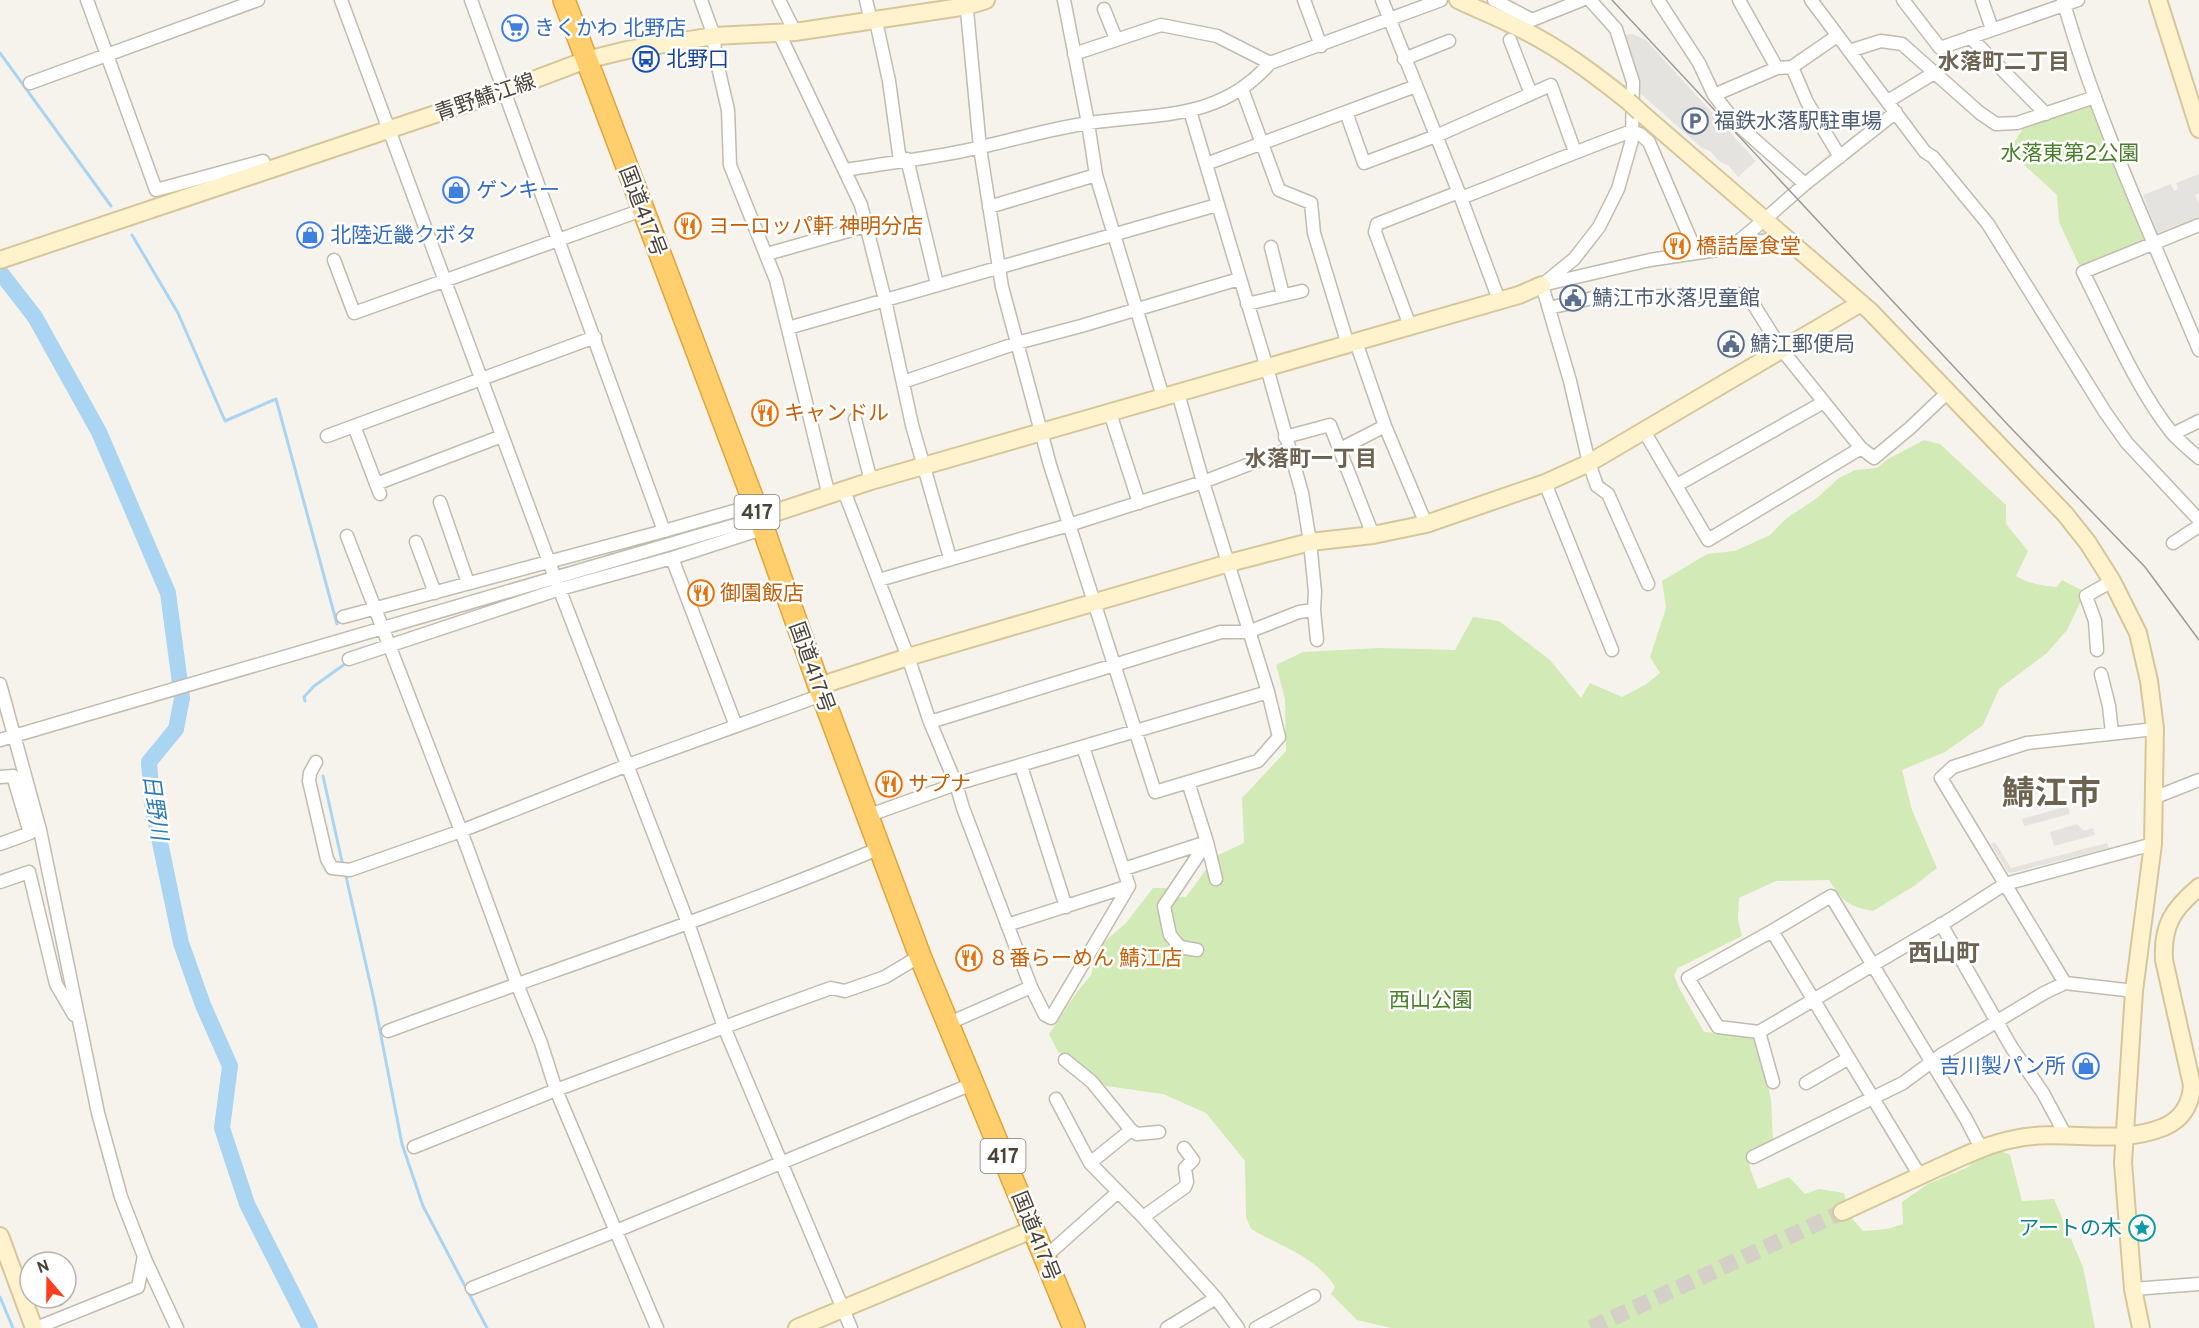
<svg xmlns="http://www.w3.org/2000/svg" width="2199" height="1328" font-family="Overpass,'Noto Sans JP',sans-serif">
	<rect width="100%" height="100%" fill="#f6f3ec"/>
	<path fill="#d2eab5" d="M2092 102 2145 240 2080 267 2059 222 2057 195 2009 151 2025 125Z
		M1924 440 1940 444 2006 505V524L2028 551 2016 576C2029 584 2041 585 2057 587L2062 580 2085 592 2067 630 2047 653 1999 689 1983 725 1945 752 1902 770 1912 810 1937 868 1914 886 1873 911C1848 906 1843 902 1829 880L1776 881 1739 898 1738 920 1742 936 1678 968 1674 975 1678 986 1704 1032 1757 1036 1771 1100 1773 1141 1747 1153 1750 1169 1758 1189 1789 1177 1805 1194 1819 1189 1844 1193 1850 1216 1863 1231 1887 1229 1903 1224 1902 1202 1928 1184 1968 1167 1979 1156 2000 1151 2010 1155 2022 1201 2054 1199 2083 1267 2095 1328H1391L1357 1320 1331 1294 1335 1287C1316 1256 1281 1247 1251 1229L1246 1217 1245 1161 1206 1113 1163 1094 1106 1086 1058 1052 1049 1034 1077 992 1091 975 1099 946 1126 923 1153 888H1166L1177 897H1186L1216 856 1244 843 1242 798 1286 751 1285 699 1276 665 1303 652 1380 648 1455 650 1473 617 1499 621 1550 660 1581 698 1590 683 1622 697 1645 685 1660 673 1650 657 1666 608 1662 581 1707 554 1735 551 1770 535 1787 518 1817 498 1839 478 1855 470 1877 468 1888 459Z"/>
	<path fill="#e5e3e0" d="M1633 34 1646 40 1756 161 1738 177 1728 165 1720 162 1710 151 1702 148 1640 93 1637 74 1624 35Z
		M2199 174V193L2195 195 2199 204V217L2157 233 2143 195 2171 184 2174 191 2178 189 2176 183Z
		M2068 806 2070 814 2024 826 2022 819Z
		M2077 824 2084 831 2093 828 2095 835 2054 846 2050 832Z
		M1995 842 2011 868 2107 843 2109 848 2011 873 2008 872 1991 844Z"/>
	<g fill="none" stroke-linecap="round" stroke-linejoin="round">
		<path stroke="#a9d4f2" stroke-width="3" d="M0 53 111 206
			M132 235 178 313 225 421 276 399 337 624
			M305 701 304 697 314 686 345 664 344 655
			M323 776 343 866
			M345 872 374 1000 402 1144 423 1206 487 1328
			M0 1297 13 1328"/>
		<path stroke="#a9d4f2" stroke-width="16" d="M0 272 35 317 99 432 168 593 182 698 176 729 149 762 152 804 181 943 203 1005 230 1066 222 1128 247 1204 310 1328"/>
		<path stroke="#d4d0c8" stroke-width="16" stroke-dasharray="16 8" stroke-linecap="butt" d="M1591 1328 1842 1212"/>
		<g stroke="#c2bbae" stroke-width="15">
			<path id="street" d="M87 0 156 190 263 161 267 171
				M341 0 549 562 688 923 724 1027 851 1328
				M471 0 664 531
				M701 0 714 36 715 54 728 110 730 165 776 280 829 496
				M779 0 795 32
				M866 0 871 21
				M966 0 980 148 1002 287 1050 465 1155 792 1258 761 1279 737 1268 692 1203 482 1178 393
				M1064 0 1088 123 1096 175 1163 397
				M1304 0 1321 46
				M1382 0 1461 198 1499 300
				M1494 0 1532 20 1582 0
				M1658 0 1699 63 1714 95 1737 124 1805 184
				M1739 0 1777 68 1792 67 1807 102 1840 157
				M1811 0 1925 152 1933 157 1988 224 2105 412 2127 443 2199 520
				M1903 0 1940 48 2078 0
				M1982 0 1992 29
				M2063 0C2097 120 2151 235 2199 350
				M1104 9 1116 39
				M876 21 889 81 900 161
				M779 33 861 205 885 300 912 425 950 558
				M1970 37 2046 114
				M1510 40 1531 94
				M1849 51 1881 41 1902 44 1980 113 1996 124 2017 123 2095 97
				M1074 54 1161 25 1217 36 1270 63
				M1404 59 1449 41
				M1792 67 1837 36
				M30 83 258 0
				M1242 89 1279 190 1311 203 1314 233 1348 345
				M1714 95 1777 68
				M1888 101 1934 73
				M1346 112 1364 163 1436 136 1551 85 1575 152
				M907 159 937 284
				M1206 164 1416 86
				M846 170C890 162 937 158 981 147 1017 139 1053 128 1089 123 1157 113 1220 121 1270 63L1441 0
				M1461 198C1518 176 1574 152 1632 131L1640 134 1649 142 1696 252
				M989 207 1096 175
				M1771 214 1805 184 1896 112
				M2199 225 2083 272C2109 323 2136 388 2172 433 2180 442 2190 450 2199 458
				M1734 245 1757 226
				M1271 247 1283 295
				M767 254 866 226
				M334 260 354 313 642 210
				M1546 284 1650 260 1730 248 1785 236
				M1542 285 1574 259 1599 227 1618 189 1632 140 1633 82 1616 29 1590 0
				M1542 285 1570 381 1589 463 1597 486 1608 494 1648 584
				M1247 304 1302 291
				M1549 308 1593 298 1747 294 1782 350 1861 448 1874 458 1910 428 1948 392
				M1410 326 1375 232 1377 224 1459 192
				M788 328 1217 205
				M1356 342 1385 426 1426 524
				M903 382 1017 343 1081 326 1239 279
				M1110 413 1139 503
				M855 419 871 481
				M354 426 380 494
				M1644 431 1708 540 1861 448
				M2173 434 2199 421
				M327 436 595 337
				M1285 437 1330 425 1373 535
				M1340 449 1385 426
				M1545 483 1612 650
				M376 484 502 436
				M1677 485 1824 402
				M844 491 908 657 930 722 956 784 963 808 1031 987 947 1024
				M440 502 468 583
				M347 536 461 831 517 984 541 1043 556 1090 657 1328
				M416 542 435 593
				M2173 543 2199 526
				M672 558 736 726
				M879 580 1069 525 1203 482 1289 449
				M1314 610 1317 640
				M343 617 664 531 755 505
				M2097 650 2095 621 2086 596 2112 581
				M349 659 560 589 672 558 762 529
				M2101 674 2109 706 2112 733
				M0 684 40 830 98 1113 121 1197 145 1259 177 1328
				M930 722 1221 632H1248L1299 612 1314 610 1315 592 1310 542 1302 493 1267 368 1190 111
				M0 740 759 518
				M316 762 310 773 309 781 327 859 332 868 350 870 461 831 628 765 822 695
				M1021 766 1066 907
				M0 777 13 776 30 833 0 844
				M2161 795 2199 780
				M867 816 956 784 1268 692
				M1124 869 1207 842 1188 782
				M0 882 29 872 56 984 74 1015
				M1941 924 2012 1048 2043 1093 2066 1136
				M1007 925 1129 886 1083 747
				M1772 931 1920 1176
				M1197 950 1180 947 1170 935 1164 906 1207 842 1216 879
				M2065 983 1941 778 1953 767 2027 743 2155 729
				M1031 987 1045 1015 1051 1018 1129 886
				M388 1031C552 970 719 916 880 848
				M1759 1032 1949 920 2005 884 2153 844
				M1065 1060 1092 1082 1131 1130 1090 1163
				M1773 1082 1759 1032 1718 1027 1688 978 1772 931 1831 896 1966 1119 1981 1148
				M1806 1083 1849 1058
				M1056 1099 1090 1163 1143 1217 1216 1298 1238 1328
				M1131 1130 1137 1134 1159 1132
				M414 1147 556 1090 762 1013 831 988 845 991 885 977 920 956
				M1753 1157 1903 1083 1941 1055 2044 993 2065 983 2134 991
				M1143 1217 1185 1187 1187 1182 1185 1168 1193 1160 1184 1148
				M1045 1257 1118 1192
				M472 1288 616 1231 972 1084
				M2133 1289 2199 1284
				M36 1328 138 1287 144 1256
				M1167 1328 1216 1298
				M1256 1328 1314 1296"/>
		</g>
		<g stroke="#d6c79b" stroke-width="20">
			<path id="secondary" d="M1458 0C1479 10 1500 18 1521 29 1560 48 1594 74 1628 101
				M2158 0 2199 129
				M1640 112 1870 311 2065 514 2088 543 2112 581 2138 633 2149 681 2155 729 2153 844 2134 991 2123 1163 2133 1289 2141 1328
				M0 260 504 91 586 60 627 50 714 36 795 32 967 6 986 0
				M759 518 871 481 1519 295 1542 285
				M819 686 908 657 1229 563 1310 542 1373 535 1426 524 1545 483 1589 463 1861 303
				M1842 1212C1874 1197 1905 1183 1937 1168 1962 1157 1987 1144 2014 1139 2065 1128 2114 1147 2164 1127 2182 1119 2191 1105 2192 1085L2164 960C2162 925 2173 909 2199 887
				M0 1236 34 1328
				M797 1328 1034 1229"/>
		</g>
		<g stroke="#e0a43c" stroke-width="24">
			<path id="highway" d="M564 0 755 505 819 686 920 956 1074 1328"/>
		</g>
		<use href="#street" stroke="#fff" stroke-width="12"/>
		<use href="#secondary" stroke="#fff3cd" stroke-width="16"/>
		<use href="#highway" stroke="#ffcf6e" stroke-width="21"/>
		<path stroke="#9a9a9a" stroke-width="1.5" d="M1612 0 2010 427 2145 567 2199 640"/>
		<g stroke="#d6c79b" stroke-width="20" stroke-linecap="butt">
			<path id="secondary-bridge" d="M1628 101 1640 112"/>
		</g>
		<use href="#secondary-bridge" stroke="#fff3cd" stroke-width="16"/>
	</g>
	<defs>
		<g id="supermarket-ring" transform="scale(1.35)"><circle r="9.5" fill="#fff" stroke="#3f7fe0" stroke-width="1.5"/><path d="M-6-5.5h2.5l.6 2H6L4.5 2H-2.5L-4.4-4H-6ZM-1.5 3.2a1.3 1.3 0 1 0 .1 0ZM3 3.2a1.3 1.3 0 1 0 .1 0Z" fill="#3f7fe0"/></g>
		<g id="bus-ring" transform="scale(1.35)"><circle r="9.5" fill="#fff" stroke="#1a4fb4" stroke-width="1.5"/><path d="M-5-6H5V4H4V6H2V4H-2V6H-4V4H-5ZM-3.5-4V0h7V-4ZM-3.5 1.2v1.5H-2V1.2ZM2 1.2v1.5H3.5V1.2Z" fill="#1a4fb4"/></g>
		<g id="parking-ring" transform="scale(1.35)"><circle r="9.5" fill="#fff" stroke="#5c6f8a" stroke-width="1.5"/><path d="M-3.5-5.5H1a3.5 3.5 0 0 1 0 7H-1V5.5H-3.5ZM-1-3.4V-.6H.8a1.4 1.4 0 0 0 0-2.8Z" fill="#5c6f8a"/></g>
		<g id="shop-ring" transform="scale(1.35)"><circle r="9.5" fill="#fff" stroke="#3f7fe0" stroke-width="1.5"/><path d="M-5-2.5h2.3a2.7 3.5 0 0 1 5.4 0H5L5.5 6h-11ZM-1.5-2.5h3a1.5 2.3 0 0 0-3 0Z" fill="#3f7fe0"/></g>
		<g id="restaurant-ring" transform="scale(1.35)"><circle r="9.5" fill="#fff" stroke="#e8710a" stroke-width="1.5"/><path d="M-5-6h1v4h1v-4h1v4h1v-4h1v5L-1.5 .5V6h-2V.5L-5-1ZM5-6V6H3V1.5H1.5Q1.5-4 5-6Z" fill="#e8710a"/></g>
		<g id="civic-ring" transform="scale(1.35)"><circle r="9.5" fill="#fff" stroke="#5c6f8a" stroke-width="1.5"/><path d="M-.6-6.5H3V-4.5H.6V-3L4-1V1h2V6H-6V1h2V-1L-.6-3ZM-1.2 2.5V6h2.4V2.5Z" fill="#5c6f8a"/></g>
		<g id="sight-ring" transform="scale(1.35)"><circle r="9.5" fill="#fff" stroke="#0f9aa8" stroke-width="1.5"/><path d="M0-6L1.8-2.2L6-1.7L2.9 1.2L3.7 5.4L0 3.3L-3.7 5.4L-2.9 1.2L-6-1.7L-1.8-2.2Z" fill="#0f9aa8"/></g>
	</defs>
	<g fill-rule="evenodd">
		<use href="#supermarket-ring" x="515" y="28"/>
		<use href="#bus-ring" x="646" y="59"/>
		<use href="#parking-ring" x="1695" y="121"/>
		<use href="#shop-ring" x="456" y="190"/>
		<use href="#restaurant-ring" x="688" y="226"/>
		<use href="#shop-ring" x="310" y="235"/>
		<use href="#restaurant-ring" x="1677" y="246"/>
		<use href="#civic-ring" x="1573" y="298"/>
		<use href="#civic-ring" x="1731" y="344"/>
		<use href="#restaurant-ring" x="765" y="413"/>
		<use href="#restaurant-ring" x="701" y="593"/>
		<use href="#restaurant-ring" x="889" y="784"/>
		<use href="#restaurant-ring" x="969" y="958"/>
		<use href="#shop-ring" x="2086" y="1066"/>
		<use href="#sight-ring" x="2142" y="1228"/>
	</g>
	<g text-anchor="middle" stroke-width="5" stroke-linejoin="round" paint-order="stroke">
		<g fill="#fff" stroke="#817c74" stroke-width="1.5">
			<rect x="734.5" y="495" width="45" height="34" rx="4.5"/>
			<rect x="980.5" y="1139" width="45" height="34" rx="4.5"/>
		</g>
		<g font-size="20" font-weight="bold" fill="#4b4439">
			<text x="757" y="519">417</text>
			<text x="1003" y="1163">417</text>
		</g>
		<g font-size="21" fill="#366cbe" stroke="#fff" text-anchor="start">
			<text x="534" y="35">きくかわ 北野店</text>
			<text x="476" y="197">ゲンキー</text>
			<text x="330" y="242">北陸近畿クボタ</text>
			<text x="2066" y="1073" text-anchor="end">吉川製パン所</text>
		</g>
		<g font-size="21" fill="#164399" stroke="#fff" text-anchor="start">
			<text x="666" y="66">北野口</text>
		</g>
		<g font-size="21" fill="#4b4439" stroke="#fff">
			<text transform="translate(485 97) rotate(-19)" y="7">青野鯖江線</text>
			<text transform="translate(643 211) rotate(69)" y="7">国道417号</text>
			<text transform="translate(812 667) rotate(70)" y="7">国道417号</text>
			<text transform="translate(1036 1236) rotate(68)" y="7">国道417号</text>
		</g>
		<g font-size="21" fill="#4e5e75" stroke="#fff" text-anchor="start">
			<text x="1714" y="128">福鉄水落駅駐車場</text>
			<text x="1592" y="305">鯖江市水落児童館</text>
			<text x="1750" y="351">鯖江郵便局</text>
		</g>
		<g font-size="21" fill="#4a7f2a" stroke="#fff">
			<text x="2070" y="160">水落東第2公園</text>
			<text x="1431" y="1007">西山公園</text>
		</g>
		<g font-size="21" fill="#c56008" stroke="#fff" text-anchor="start">
			<text x="708" y="233">ヨーロッパ軒 神明分店</text>
			<text x="1696" y="253">橋詰屋食堂</text>
			<text x="784" y="420">キャンドル</text>
			<text x="720" y="600">御園飯店</text>
			<text x="908" y="791">サプナ</text>
			<text x="988" y="965">８番らーめん 鯖江店</text>
		</g>
		<g font-size="21" fill="#0d838f" stroke="#fff" text-anchor="end">
			<text x="2122" y="1235">アートの木</text>
		</g>
		<g font-size="22" font-weight="bold" fill="#6e6250" stroke="#fff">
			<text x="2004" y="69">水落町二丁目</text>
			<text x="1311" y="466">水落町一丁目</text>
		</g>
		<g font-size="22" font-style="italic" fill="#2e7ab2" stroke="#fff">
			<text transform="translate(156 807) rotate(82)" y="8">日野川</text>
		</g>
		<g font-size="24" font-weight="bold" fill="#6e6250" stroke="#fff">
			<text x="1944" y="961">西山町</text>
		</g>
		<g font-size="33" font-weight="bold" fill="#6e6250" stroke="#fff">
			<text x="2051" y="804">鯖江市</text>
		</g>
	</g>
	<g transform="translate(48 1280) rotate(340)"><circle r="28" fill="#ffffff" stroke="#b7b4b0" stroke-width="1.5"/>
	<path d="M0-4.5L10 22L0 15L-10 22Z" fill="#fc3f1d"/>
	<text y="-9" font-size="16" font-weight="bold" text-anchor="middle" fill="#4b4439">N</text>
	</g>
</svg>
